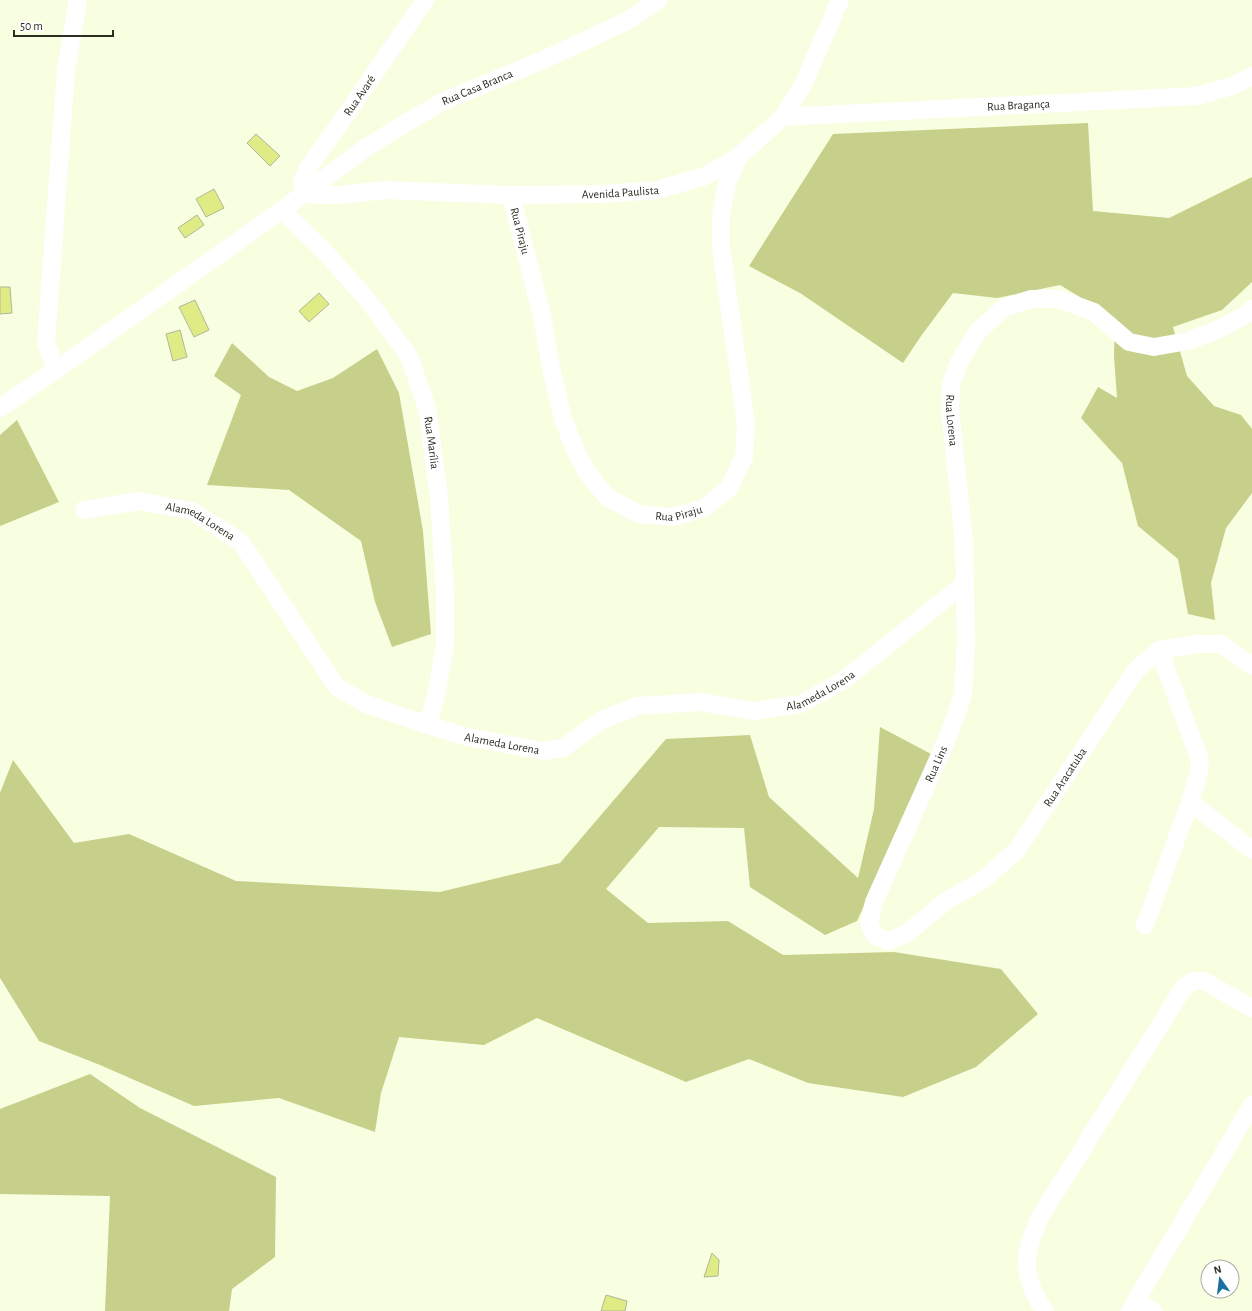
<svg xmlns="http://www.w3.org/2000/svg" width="1252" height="1311" font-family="'Alegreya Sans',sans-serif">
	<rect width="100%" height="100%" fill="#f8fee0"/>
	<path fill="#c6d08b" d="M1088 123 1093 211 1169 218 1252 177V282L1222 310 1173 327 1187 376 1214 406 1241 415 1252 429V493L1226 528 1211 583 1215 620 1188 614 1178 559 1138 526 1122 463 1081 418 1098 387 1117 398 1114 356 1115 318 1060 285 997 298 953 293 921 336 903 363 800 293 749 266 833 134Z
		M232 343 269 377 297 391 333 378 377 349 399 393 423 531 431 634 392 647 375 602 361 541 289 490 207 485 241 395 214 376Z
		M17 420 59 502 0 526V435Z
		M880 727 933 755 857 921 825 935 750 887 744 828 659 827 606 889 648 923 728 921 783 955 894 952 1001 969 1038 1014 976 1067 903 1097 808 1083 749 1059 686 1082 537 1018 484 1045 399 1037 381 1093 375 1132 279 1098 194 1106 100 1065 39 1041 0 978V793L13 760 74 843 129 834 236 881 440 892 560 863 666 739 750 735 769 797 858 878 874 809Z
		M90 1074 140 1108 276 1177 275 1257 232 1289 229 1311H105L110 1196 0 1194V1109Z"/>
	<path fill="#dfec86" stroke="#b1b69a" d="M256 134 280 156 270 166 247 143Z
		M214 189 224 208 206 217 196 199Z
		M197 215 204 225 185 238 178 228Z
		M0 287H10L12 313 0 314Z
		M319 293 329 304 309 322 299 311Z
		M195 300 209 330 194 337 179 307Z
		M180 330 187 357 173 361 166 334Z
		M712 1253 719 1260 718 1276 704 1277Z
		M606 1295 627 1301 625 1311H601Z"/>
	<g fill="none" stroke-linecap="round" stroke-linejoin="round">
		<g stroke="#fff" stroke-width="18">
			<path id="s1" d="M783 117 1197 96 1235 85 1252 76"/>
			<path id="s2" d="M306 193 317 195H339L386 190 511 195 603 194 657 190 705 176 738 157 783 117 803 85 840 0"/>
			<path id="s3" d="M306 193 302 181 308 168 348 112 425 0"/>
			<path id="s4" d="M511 195 542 316 550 363 563 419 574 447 588 474 608 498 639 514 674 517 704 508 729 488 744 457 746 424 721 248V216L727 183 738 157"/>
			<path id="s5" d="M282 210 324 251 367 299 409 356 427 408 439 496 445 592V645L436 695 428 725"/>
			<path id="s6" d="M1252 309 1248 314 1217 330 1188 341 1154 347 1129 342 1094 312 1058 299H1031L1004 308 978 331 959 362 951 384 950 409 964 543 966 642 963 695 948 737 874 902 869 923 875 936 889 941 906 934 946 901 983 880 1017 850 1135 671 1159 650 1198 644H1221L1252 666"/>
			<path d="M56 370 46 343 66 70 78 0"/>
			<path id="s7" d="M0 408 56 370 282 210 364 149 404 124 444 101 543 60 627 21 659 0"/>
			<path id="s8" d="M84 510 139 501 192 511 241 542 337 687 366 704 428 725 467 737 543 751 563 748 602 720 638 706 700 702 754 711 801 704 844 680 965 583"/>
			<path d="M1190 802 1252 850"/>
			<path d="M1145 925 1190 802 1199 772 1200 760 1159 650"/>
			<path d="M1136 1302 1153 1311"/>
			<path d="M1045 1311C1035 1299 1027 1279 1027 1262 1027 1247 1034 1231 1040 1217L1184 987 1193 981H1204L1252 1008"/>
			<path d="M1130 1311 1252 1105"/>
		</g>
	</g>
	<g text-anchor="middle" stroke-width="3" stroke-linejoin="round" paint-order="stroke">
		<g font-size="12" fill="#2c2e23" stroke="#fff">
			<text dy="4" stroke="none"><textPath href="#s7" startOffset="576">Rua Casa Branca</textPath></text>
			<text dy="4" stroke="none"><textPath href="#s3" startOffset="116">Rua Avaré</textPath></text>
			<text dy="4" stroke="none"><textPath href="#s1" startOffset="236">Rua Bragança</textPath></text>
			<text dy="4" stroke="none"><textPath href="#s2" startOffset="315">Avenida Paulista</textPath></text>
			<text dy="4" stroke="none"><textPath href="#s4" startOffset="37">Rua Piraju</textPath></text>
			<text dy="4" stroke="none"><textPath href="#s6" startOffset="403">Rua Lorena</textPath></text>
			<text dy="4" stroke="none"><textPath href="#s5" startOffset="284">Rua Marília</textPath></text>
			<text dy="4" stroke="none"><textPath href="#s4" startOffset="397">Rua Piraju</textPath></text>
			<text dy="4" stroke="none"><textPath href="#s8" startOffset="121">Alameda Lorena</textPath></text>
			<text dy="4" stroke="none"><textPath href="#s8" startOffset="853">Alameda Lorena</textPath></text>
			<text dy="4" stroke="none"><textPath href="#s8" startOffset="517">Alameda Lorena</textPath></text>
			<text transform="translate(936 764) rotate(-66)" y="4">Rua Lins</text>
			<text dy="4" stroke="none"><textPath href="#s6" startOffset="1200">Rua Aracatuba</textPath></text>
		</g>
	</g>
	<g transform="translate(1220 1279) rotate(346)"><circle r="19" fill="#ffffff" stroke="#ababa7"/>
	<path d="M0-3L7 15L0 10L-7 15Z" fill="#1970a0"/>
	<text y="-6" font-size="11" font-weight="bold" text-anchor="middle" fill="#2c2e23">N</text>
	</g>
	<path d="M14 30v6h99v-6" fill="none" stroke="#2c2e23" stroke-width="2"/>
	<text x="20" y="30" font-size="12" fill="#2c2e23" stroke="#ffffff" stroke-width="3" paint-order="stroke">50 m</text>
</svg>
